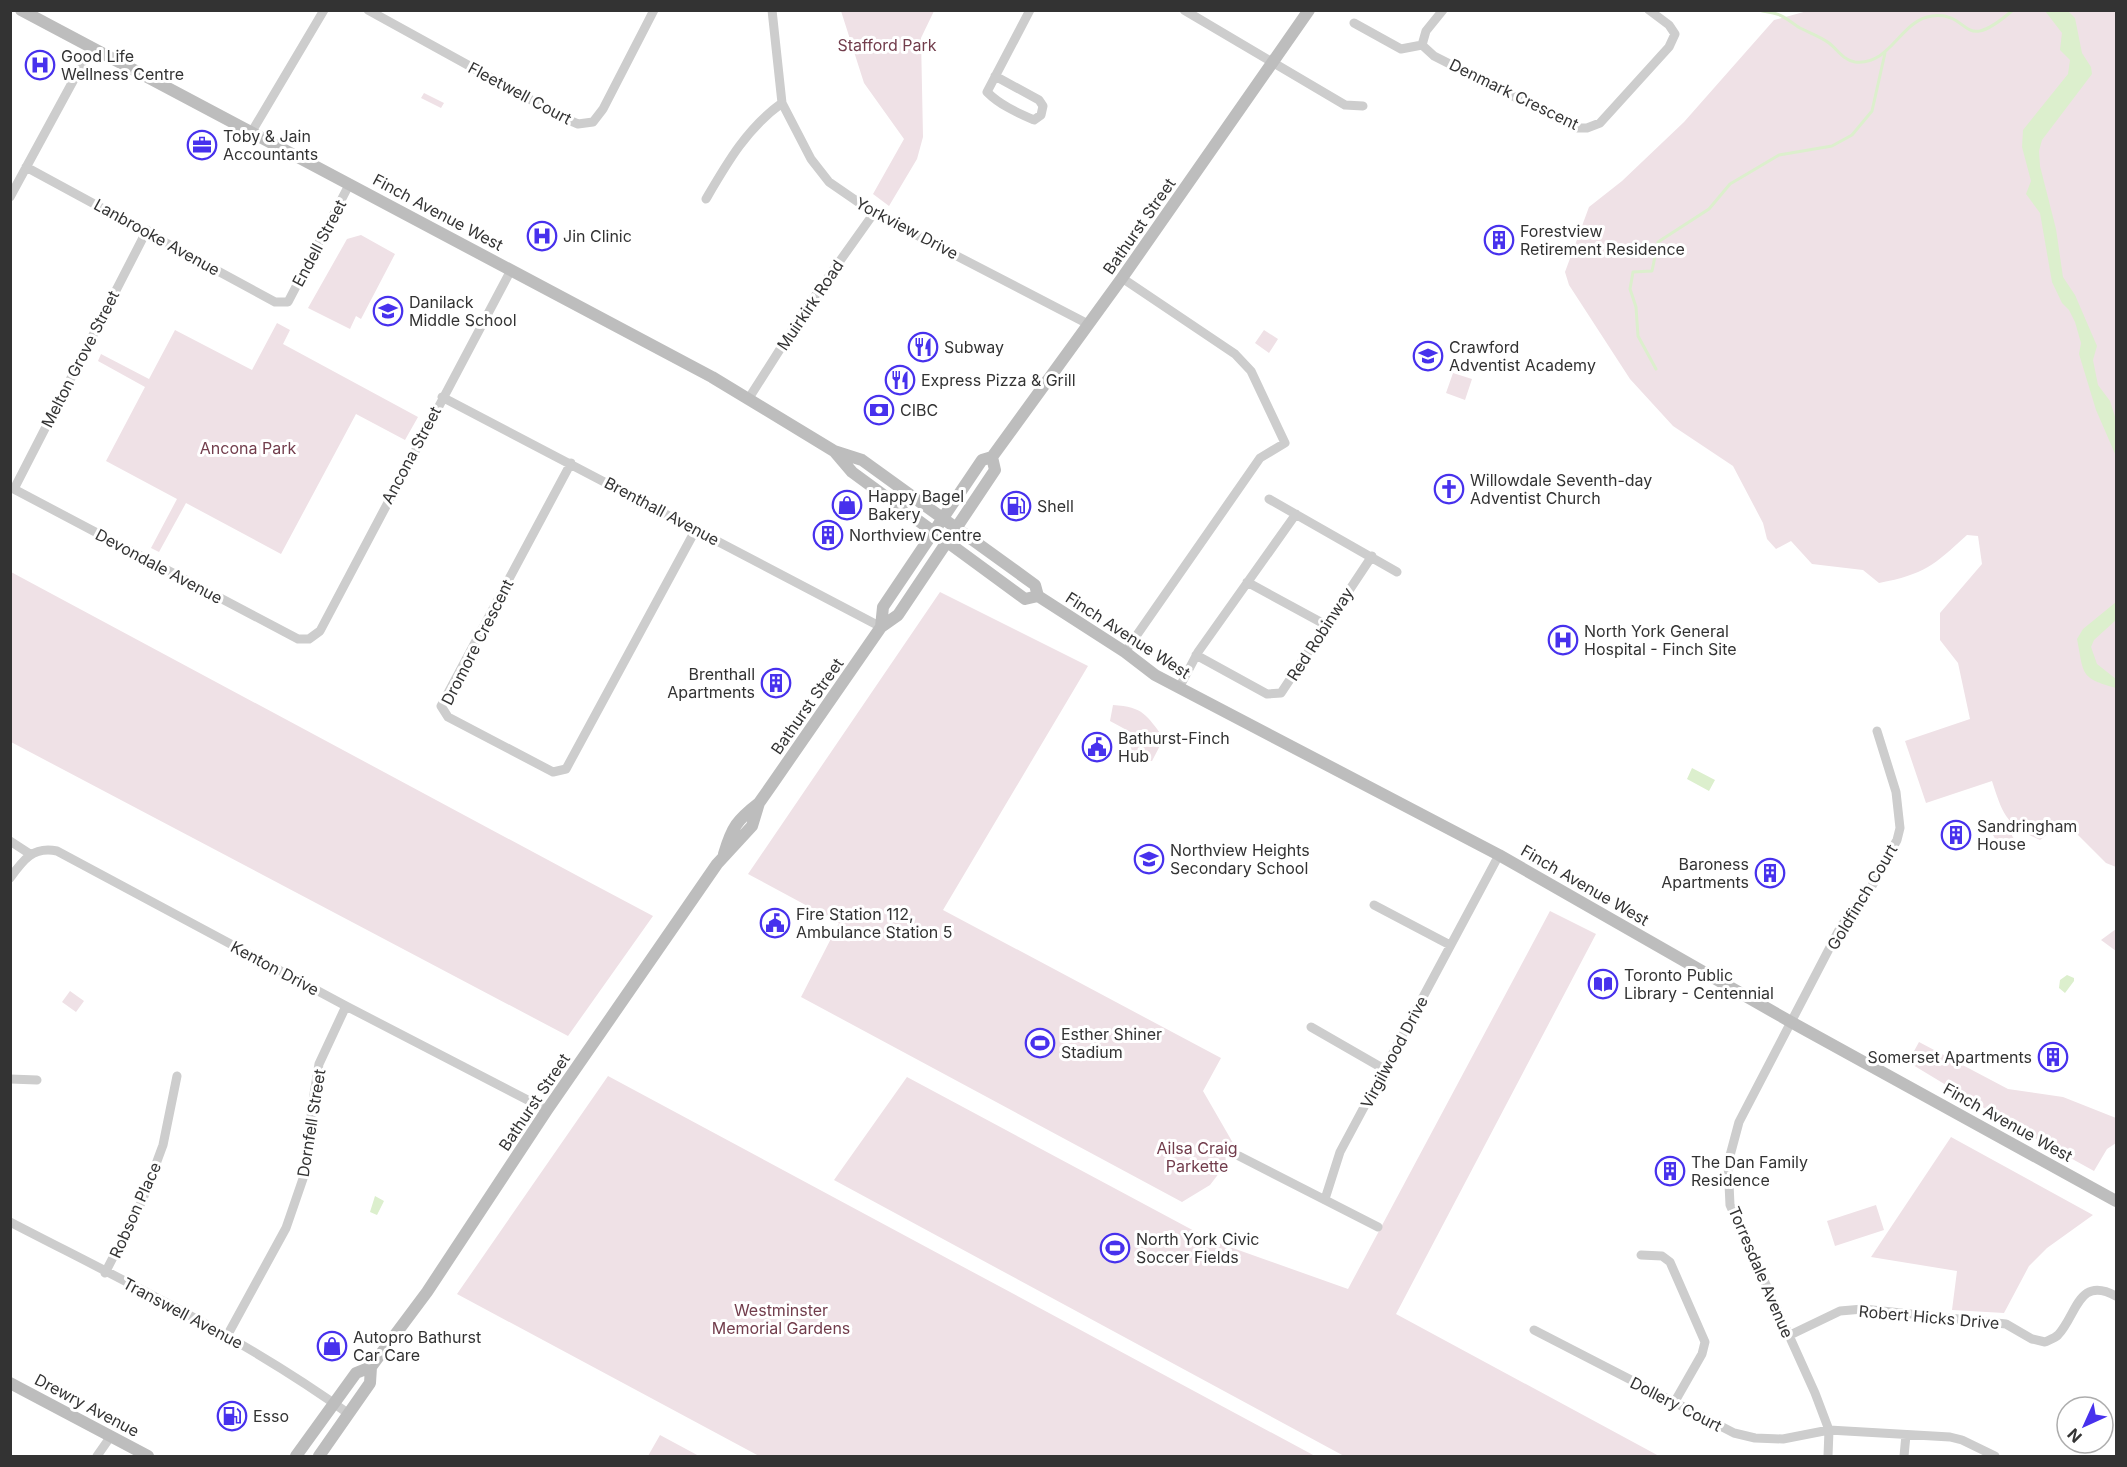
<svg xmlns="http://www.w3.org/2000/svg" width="2127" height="1467" font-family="Inter,sans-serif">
	<rect width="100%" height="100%" fill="#fff"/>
	<path fill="#efe1e6" d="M1811 10 2116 11V867L2106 863 2072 829 2057 827 2040 840C2006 825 2003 815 1992 781L1926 803 1905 741 1970 719 1958 663 1940 640V613L1982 564 1978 536 1967 535C1933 566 1925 574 1879 583L1863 570 1812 564 1791 541 1776 549 1767 539 1763 523 1733 466 1673 426 1630 379 1569 285 1565 272 1589 207 1622 181 1684 122 1774 20Z
		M841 11H934L921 38 923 137 917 159 889 206 873 194 904 139 864 83Z
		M424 93 444 103 441 108 421 98Z
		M361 235 395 254 361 319 356 316 350 329 308 308 347 239Z
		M277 323 290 330 283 344 418 417 405 440 356 414 281 554 186 503 159 552 151 548 177 499 106 461 145 387 98 361 101 354 149 379 175 330 252 370Z
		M1264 330 1278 339 1269 353 1255 343Z
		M1453 373 1472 379 1465 400 1446 393Z
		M11 572 589 882 653 916 568 1036 11 742Z
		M940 592 1088 666 943 910 1221 1058 1203 1091 1233 1143 1225 1151 1226 1164 1210 1185 1182 1202 801 997 839 923 748 874Z
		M1113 705C1144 707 1146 715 1164 738L1152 761H1130L1131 741 1134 734 1110 721Z
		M2006 825 2014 839 1999 846 1993 835V829Z
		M1550 911 1596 934 1396 1314 1659 1456H1344L834 1180 907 1077 1213 1241 1348 1289Z
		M2116 929V951L2101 940Z
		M70 991 84 1001 76 1012 62 1002Z
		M1919 1042 2008 1089 2063 1097 2116 1118V1143L2107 1149 2094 1171 2027 1134 1908 1062Z
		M608 1076 1315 1456H759L457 1294Z
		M1951 1137 2093 1215 2047 1248 2029 1266 2004 1313 1952 1310 1957 1271 1871 1257Z
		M1876 1205 1884 1230 1835 1246 1827 1221Z
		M660 1435 699 1456H648Z"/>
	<path fill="#dcefcd" d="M2045 11H2068L2075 18 2082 53 2091 67 2092 74 2042 140 2039 151 2040 166 2056 229 2063 277 2075 295 2097 346 2093 360 2098 385 2110 401 2116 420V456L2096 410 2079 354 2081 343 2075 322 2069 310 2062 303 2052 282 2040 213 2026 194 2031 181 2022 147 2023 130 2068 74 2070 60 2060 50 2062 33Z
		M2116 602V620L2094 640 2091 647 2097 664 2116 679V688C2080 678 2084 675 2077 639L2083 629Z
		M1692 768 1715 780 1709 791 1687 779Z
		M2067 975 2074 978V981L2065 993 2059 988 2060 980Z
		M375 1196 384 1201 377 1215 370 1212Z"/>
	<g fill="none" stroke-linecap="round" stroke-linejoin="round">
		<path stroke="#dcefcd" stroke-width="3" d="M1759 10C1765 12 1771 12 1777 14 1785 16 1793 24 1800 28 1810 33 1821 37 1829 43 1838 50 1843 60 1855 62 1891 66 1900 20 1932 16 1973 11 1959 57 2013 10
			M1656 369 1638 336 1636 307 1630 289 1633 272 1652 271 1658 242 1709 209 1730 184 1779 155 1832 146 1852 135 1872 111 1885 53"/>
		<path stroke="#cdcdcd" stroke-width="9" d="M368 10 564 118 578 124 593 122 603 109 654 10
			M772 10 782 103 811 159 829 182 874 213 1088 324
			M1184 10 1345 105 1363 106
			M1354 23 1401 49 1422 45
			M1422 45 1434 56 1576 128H1587L1600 123 1669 47 1675 34 1669 25 1649 10
			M1422 45 1426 31 1443 10
			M995 76 1039 100 1043 106 1041 115 1034 120C1016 112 1000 105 987 92L1030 10
			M251 133 324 10
			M26 167 275 302H288L349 185
			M10 197 91 48
			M706 199C727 163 747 128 782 103
			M1122 278 1235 354 1251 371 1285 443 1260 458 1125 652
			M442 397 881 627
			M749 398 805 310 874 213
			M571 463 441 706 448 717 553 772 566 769 696 529
			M10 487 298 639H309L320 631 511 270
			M14 489 147 230
			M1269 499 1397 572
			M1247 582 1326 625
			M1196 655 1267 694 1281 693 1372 556
			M1179 688 1198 652 1296 514
			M10 841 30 854
			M10 878C23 860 33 846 57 851L346 1006 547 1110
			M1374 905 1450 945
			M1311 1027 1384 1069
			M10 1079 37 1080
			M1239 1156 1378 1227
			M1325 1199 1340 1152 1499 855
			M10 1222C126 1282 244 1338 349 1414
			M1641 1255 1662 1256 1670 1262 1705 1342 1702 1354 1674 1403
			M105 1273 143 1199 163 1145 177 1076
			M1534 1330 1734 1433 1755 1438 1783 1439 1829 1430 1950 1437 1962 1440 1995 1456
			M227 1336 286 1228 306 1170 312 1106 319 1064 346 1006
			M1788 1336 1840 1311 1863 1309 2006 1324 2032 1339 2045 1342C2049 1340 2055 1338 2058 1335 2077 1315 2078 1275 2116 1296
			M97 1456 111 1436
			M1828 1456 1829 1430 1815 1393 1730 1205 1728 1163 1739 1122 1841 926 1867 895 1897 840 1900 828 1896 792 1877 731
			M1904 1456 1906 1435"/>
		<path stroke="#bdbdbd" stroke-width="12" d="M21 10 712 377 834 451 862 460 1035 585 1038 596 1125 652 1155 675 1499 855 1791 1022 2116 1201
			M835 452 852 472 1025 599 1038 596
			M881 627 883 607 982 460 992 457 1122 278 1309 10
			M724 854C732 827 737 820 759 803
			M10 1383 148 1456
			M296 1456 356 1373 371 1367 427 1292 547 1110 717 864 752 826 759 803 773 783 881 627 898 615 995 470 992 457
			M319 1456 370 1383 371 1367"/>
	</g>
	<defs>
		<g id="hospital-ring" transform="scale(1.5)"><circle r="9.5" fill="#fff" stroke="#4731ed" stroke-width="1.5"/><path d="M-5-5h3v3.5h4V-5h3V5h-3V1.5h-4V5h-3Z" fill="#4731ed"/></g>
		<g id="office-ring" transform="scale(1.5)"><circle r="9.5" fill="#fff" stroke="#4731ed" stroke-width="1.5"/><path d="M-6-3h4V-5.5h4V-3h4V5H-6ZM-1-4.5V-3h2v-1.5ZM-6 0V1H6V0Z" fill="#4731ed"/></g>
		<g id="building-ring" transform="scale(1.5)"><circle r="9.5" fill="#fff" stroke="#4731ed" stroke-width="1.5"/><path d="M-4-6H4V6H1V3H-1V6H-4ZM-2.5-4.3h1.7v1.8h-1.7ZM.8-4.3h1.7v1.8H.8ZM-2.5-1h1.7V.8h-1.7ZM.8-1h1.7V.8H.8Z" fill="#4731ed"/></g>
		<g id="school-ring" transform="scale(1.5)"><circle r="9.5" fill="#fff" stroke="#4731ed" stroke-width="1.5"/><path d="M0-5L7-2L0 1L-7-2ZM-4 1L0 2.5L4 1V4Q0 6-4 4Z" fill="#4731ed"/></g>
		<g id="restaurant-ring" transform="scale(1.5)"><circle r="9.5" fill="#fff" stroke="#4731ed" stroke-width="1.5"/><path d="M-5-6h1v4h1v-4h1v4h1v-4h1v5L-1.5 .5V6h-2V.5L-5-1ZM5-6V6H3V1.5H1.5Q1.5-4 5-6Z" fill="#4731ed"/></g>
		<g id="bank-ring" transform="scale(1.5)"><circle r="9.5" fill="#fff" stroke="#4731ed" stroke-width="1.5"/><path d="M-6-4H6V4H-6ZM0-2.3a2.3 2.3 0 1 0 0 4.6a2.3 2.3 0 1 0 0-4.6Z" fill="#4731ed"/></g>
		<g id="church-ring" transform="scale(1.5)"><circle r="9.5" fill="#fff" stroke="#4731ed" stroke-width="1.5"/><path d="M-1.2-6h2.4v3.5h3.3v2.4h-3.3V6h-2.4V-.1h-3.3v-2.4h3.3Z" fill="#4731ed"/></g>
		<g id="shop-ring" transform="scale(1.5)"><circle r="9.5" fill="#fff" stroke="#4731ed" stroke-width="1.5"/><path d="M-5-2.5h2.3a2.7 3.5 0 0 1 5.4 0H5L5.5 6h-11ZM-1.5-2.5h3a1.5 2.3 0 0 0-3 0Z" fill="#4731ed"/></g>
		<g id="fuel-ring" transform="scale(1.5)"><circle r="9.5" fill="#fff" stroke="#4731ed" stroke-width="1.5"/><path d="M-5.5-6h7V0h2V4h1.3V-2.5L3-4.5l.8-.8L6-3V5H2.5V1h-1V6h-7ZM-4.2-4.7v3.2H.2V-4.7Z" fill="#4731ed"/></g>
		<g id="civic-ring" transform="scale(1.5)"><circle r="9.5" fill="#fff" stroke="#4731ed" stroke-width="1.5"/><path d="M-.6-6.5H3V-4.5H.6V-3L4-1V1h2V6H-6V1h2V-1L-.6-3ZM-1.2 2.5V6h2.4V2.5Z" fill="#4731ed"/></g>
		<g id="library-ring" transform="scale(1.5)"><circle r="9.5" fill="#fff" stroke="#4731ed" stroke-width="1.5"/><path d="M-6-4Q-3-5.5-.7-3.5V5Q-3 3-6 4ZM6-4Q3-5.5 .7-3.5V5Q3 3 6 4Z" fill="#4731ed"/></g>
		<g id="stadium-ring" transform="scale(1.5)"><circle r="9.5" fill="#fff" stroke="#4731ed" stroke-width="1.5"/><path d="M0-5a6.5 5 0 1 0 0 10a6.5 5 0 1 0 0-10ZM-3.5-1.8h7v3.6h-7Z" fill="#4731ed"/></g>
	</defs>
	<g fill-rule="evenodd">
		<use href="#hospital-ring" x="40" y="65"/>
		<use href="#office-ring" x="202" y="145"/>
		<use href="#hospital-ring" x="542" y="236"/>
		<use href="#building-ring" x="1499" y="240"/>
		<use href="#school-ring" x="388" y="311"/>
		<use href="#restaurant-ring" x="923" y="347"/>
		<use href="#school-ring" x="1428" y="356"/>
		<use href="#restaurant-ring" x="900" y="380"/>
		<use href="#bank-ring" x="879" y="410"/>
		<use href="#church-ring" x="1449" y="489"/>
		<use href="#shop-ring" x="847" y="505"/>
		<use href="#fuel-ring" x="1016" y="506"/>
		<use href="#building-ring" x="828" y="535"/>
		<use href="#hospital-ring" x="1563" y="640"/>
		<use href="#building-ring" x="776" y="683"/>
		<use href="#civic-ring" x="1097" y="747"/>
		<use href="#building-ring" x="1956" y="835"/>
		<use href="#school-ring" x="1149" y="859"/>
		<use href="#building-ring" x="1770" y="873"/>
		<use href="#civic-ring" x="775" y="923"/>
		<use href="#library-ring" x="1603" y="984"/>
		<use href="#stadium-ring" x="1040" y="1043"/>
		<use href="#building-ring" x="2053" y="1057"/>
		<use href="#building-ring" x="1670" y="1171"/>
		<use href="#stadium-ring" x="1115" y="1248"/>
		<use href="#shop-ring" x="332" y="1346"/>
		<use href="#fuel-ring" x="232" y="1416"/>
	</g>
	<g text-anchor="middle" stroke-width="6" stroke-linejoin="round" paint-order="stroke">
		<g font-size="16" fill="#723d4c" stroke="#fff">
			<text x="887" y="51">Stafford Park</text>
			<text x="248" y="454">Ancona Park</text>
			<text x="1197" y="1154">Ailsa Craig<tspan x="1197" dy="18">Parkette</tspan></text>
			<text x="781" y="1316">Westminster<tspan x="781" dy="18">Memorial Gardens</tspan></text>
		</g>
		<g font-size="16" fill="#333" stroke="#fff" text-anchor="start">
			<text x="61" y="62">Good Life<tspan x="61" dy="18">Wellness Centre</tspan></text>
			<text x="223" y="142">Toby &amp; Jain<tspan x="223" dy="18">Accountants</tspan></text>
			<text x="1520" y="237">Forestview<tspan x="1520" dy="18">Retirement Residence</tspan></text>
			<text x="563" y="242">Jin Clinic</text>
			<text x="409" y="308">Danilack<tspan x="409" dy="18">Middle School</tspan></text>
			<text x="944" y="353">Subway</text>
			<text x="1449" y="353">Crawford<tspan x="1449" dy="18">Adventist Academy</tspan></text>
			<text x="921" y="386">Express Pizza &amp; Grill</text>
			<text x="900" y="416">CIBC</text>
			<text x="1470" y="486">Willowdale Seventh-day<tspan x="1470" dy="18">Adventist Church</tspan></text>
			<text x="868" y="502">Happy Bagel<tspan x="868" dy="18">Bakery</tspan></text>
			<text x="1037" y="512">Shell</text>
			<text x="849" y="541">Northview Centre</text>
			<text x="1584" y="637">North York General<tspan x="1584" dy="18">Hospital - Finch Site</tspan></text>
			<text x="755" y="680" text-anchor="end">Brenthall<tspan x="755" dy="18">Apartments</tspan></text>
			<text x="1118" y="744">Bathurst-Finch<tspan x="1118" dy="18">Hub</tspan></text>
			<text x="1977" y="832">Sandringham<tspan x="1977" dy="18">House</tspan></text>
			<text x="1170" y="856">Northview Heights<tspan x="1170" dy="18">Secondary School</tspan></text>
			<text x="1749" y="870" text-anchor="end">Baroness<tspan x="1749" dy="18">Apartments</tspan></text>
			<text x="796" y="920">Fire Station 112,<tspan x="796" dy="18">Ambulance Station 5</tspan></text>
			<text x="1624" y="981">Toronto Public<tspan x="1624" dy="18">Library - Centennial</tspan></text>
			<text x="1061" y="1040">Esther Shiner<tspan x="1061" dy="18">Stadium</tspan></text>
			<text x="2032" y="1063" text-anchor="end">Somerset Apartments</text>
			<text x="1691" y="1168">The Dan Family<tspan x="1691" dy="18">Residence</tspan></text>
			<text x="1136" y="1245">North York Civic<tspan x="1136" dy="18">Soccer Fields</tspan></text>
			<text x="353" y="1343">Autopro Bathurst<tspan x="353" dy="18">Car Care</tspan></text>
			<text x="253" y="1422">Esso</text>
		</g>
		<g font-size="16" fill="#333" stroke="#fff">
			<text transform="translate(520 93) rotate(28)" y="6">Fleetwell Court</text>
			<text transform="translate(1514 94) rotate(26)" y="6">Denmark Crescent</text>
			<text transform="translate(438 212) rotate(28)" y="6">Finch Avenue West</text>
			<text transform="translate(1139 226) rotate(-55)" y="6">Bathurst Street</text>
			<text transform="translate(907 228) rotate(28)" y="6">Yorkview Drive</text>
			<text transform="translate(157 237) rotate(29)" y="6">Lanbrooke Avenue</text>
			<text transform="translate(319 243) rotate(-62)" y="6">Endell Street</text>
			<text transform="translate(810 305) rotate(-56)" y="6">Muirkirk Road</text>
			<text transform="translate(80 359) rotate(-63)" y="6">Melton Grove Street</text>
			<text transform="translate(411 455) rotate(-62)" y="6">Ancona Street</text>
			<text transform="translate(662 511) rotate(28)" y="6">Brenthall Avenue</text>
			<text transform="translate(159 566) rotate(28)" y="6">Devondale Avenue</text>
			<text transform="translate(1320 634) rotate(-57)" y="6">Red Robinway</text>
			<text transform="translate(1128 635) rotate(33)" y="6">Finch Avenue West</text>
			<text transform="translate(477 642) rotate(-63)" y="6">Dromore Crescent</text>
			<text transform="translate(807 706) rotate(-55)" y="6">Bathurst Street</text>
			<text transform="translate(1585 885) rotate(30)" y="6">Finch Avenue West</text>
			<text transform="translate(1862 897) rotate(-59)" y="6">Goldfinch Court</text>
			<text transform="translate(275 968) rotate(28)" y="6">Kenton Drive</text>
			<text transform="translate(1394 1052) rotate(-62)" y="6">Virgilwood Drive</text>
			<text transform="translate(534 1102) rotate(-56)" y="6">Bathurst Street</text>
			<text transform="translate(2008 1122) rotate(29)" y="6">Finch Avenue West</text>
			<text transform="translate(311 1123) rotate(-81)" y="6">Dornfell Street</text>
			<text transform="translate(135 1210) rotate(-66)" y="6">Robson Place</text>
			<text transform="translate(1761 1272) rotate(67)" y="6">Torresdale Avenue</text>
			<text transform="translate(183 1313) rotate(28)" y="6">Transwell Avenue</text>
			<text transform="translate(1929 1317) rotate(5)" y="6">Robert Hicks Drive</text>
			<text transform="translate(1676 1404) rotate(27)" y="6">Dollery Court</text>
			<text transform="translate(87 1405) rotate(28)" y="6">Drewry Avenue</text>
		</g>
	</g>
	<rect width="2127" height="1467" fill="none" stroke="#333333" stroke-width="24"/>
	<g transform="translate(2085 1425) rotate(225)"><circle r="28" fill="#ffffff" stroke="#adadad" stroke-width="1.5"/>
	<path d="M0-4.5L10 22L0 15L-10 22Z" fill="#4731ed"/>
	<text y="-9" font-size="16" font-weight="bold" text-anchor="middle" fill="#333333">N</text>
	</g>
</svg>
